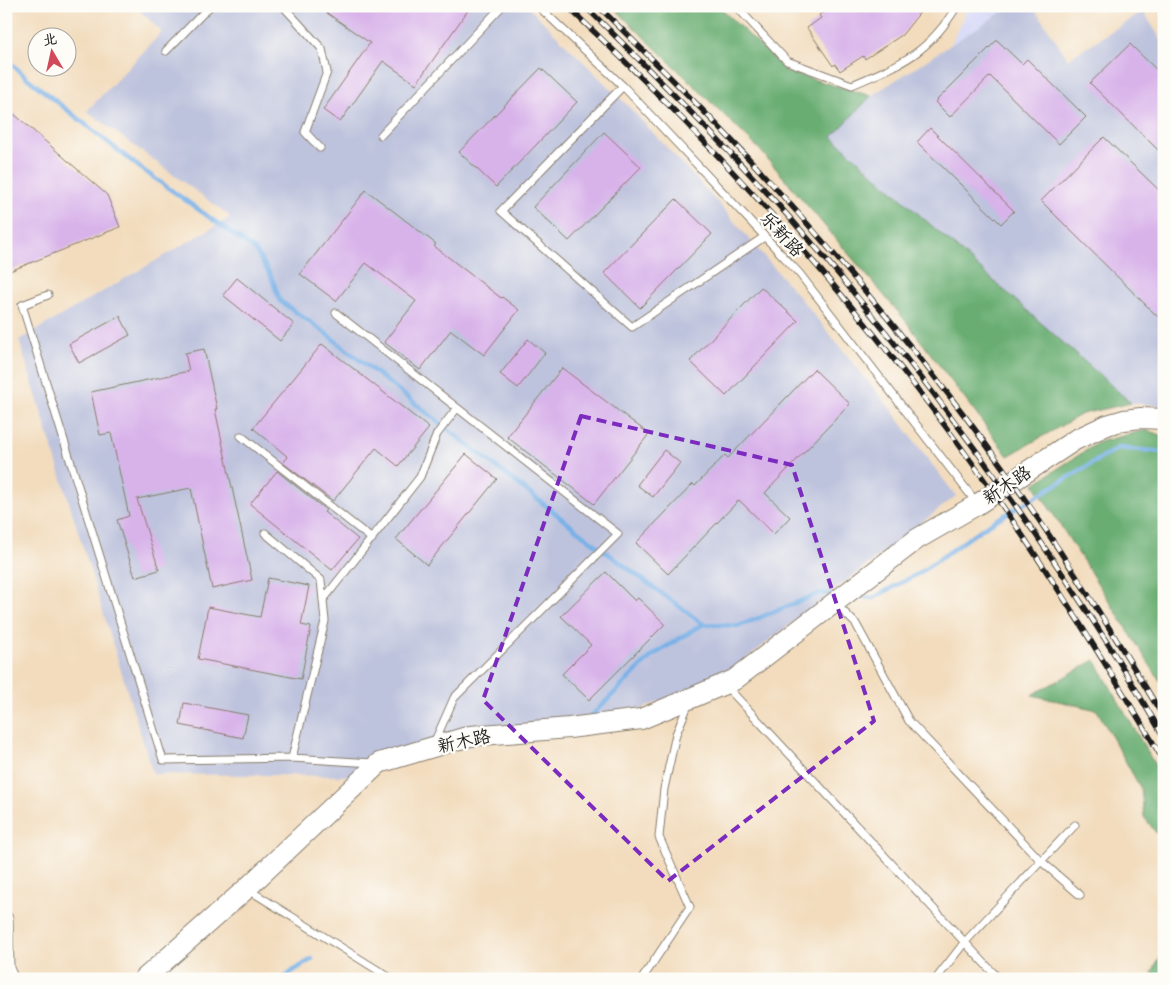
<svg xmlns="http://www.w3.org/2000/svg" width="1170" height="985" font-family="Itim,'LXGW WenKai TC',sans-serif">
	<rect width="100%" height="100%" fill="#fdfcf7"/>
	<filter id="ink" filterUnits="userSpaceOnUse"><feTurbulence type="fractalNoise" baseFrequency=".02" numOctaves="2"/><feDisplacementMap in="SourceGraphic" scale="10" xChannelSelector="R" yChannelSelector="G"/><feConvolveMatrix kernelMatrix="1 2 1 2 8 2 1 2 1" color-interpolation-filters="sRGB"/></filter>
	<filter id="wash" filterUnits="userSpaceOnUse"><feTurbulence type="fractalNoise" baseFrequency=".0096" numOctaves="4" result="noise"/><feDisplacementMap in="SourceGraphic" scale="20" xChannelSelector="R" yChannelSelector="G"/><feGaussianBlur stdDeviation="1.12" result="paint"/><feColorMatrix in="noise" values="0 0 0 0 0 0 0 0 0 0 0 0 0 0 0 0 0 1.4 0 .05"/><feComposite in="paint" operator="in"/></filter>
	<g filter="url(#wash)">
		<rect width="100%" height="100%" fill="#f2dcbd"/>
		<path fill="#d6d8f8" d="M968 6H1011L950 47Z"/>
		<path fill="#bec3dd" d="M135 6H527L631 109 720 205 806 305 889 407 956 496 729 672 639 710 568 720 353 776 153 774 19 340 231 217 87 111 162 32Z
			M1011 6H1033L1068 59 1143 11 1164 44V406L1131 403 831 137 871 96Z"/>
		<path fill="#69ad72" stroke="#426447" d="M612 6H718L788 72 871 96 832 137 1131 403 1082 414 1008 456 905 320 760 150Z
			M1146 430 1164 436V687L1034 484 1099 442Z
			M1095 660 1164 781V843L1144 817 1141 789 1097 710 1032 695Z
			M1164 949V979H1159L1152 973Z"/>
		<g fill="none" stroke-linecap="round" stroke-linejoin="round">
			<path stroke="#77b0e7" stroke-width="4.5" d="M6 59 27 78 139 167 255 250 271 276 280 301 324 332 583 535 703 624 739 626 820 593 835 595
				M852 596 873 598 921 572 983 528 1118 448 1164 452
				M591 716 653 655 703 624
				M283 979 293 971 312 959"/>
		</g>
		<g id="blocks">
			<path fill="#d8b3ea" d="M317 6H471L416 84 383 61 340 122 323 110 370 43Z
				M832 6H925L902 35 865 59 863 56 840 71 835 64 833 66 807 28 821 18 819 15Z
				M997 40 1022 64 1027 59 1086 117 1059 144 990 76 950 117 935 102Z
				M1130 44 1164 77V144L1158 150 1090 83Z
				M541 68 577 102 496 187 459 152Z
				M6 107 107 195 120 227 10 271 6 261Z
				M930 128 1014 211 1001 224 917 142Z
				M604 132 641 167 569 241 533 207Z
				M1104 137 1164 195V323L1041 201Z
				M366 190 436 244 434 246 501 298 502 297 519 310 484 355 451 330 420 370 384 342 416 301 366 263 336 301 300 274Z
				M676 199 712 234 640 308 604 273Z
				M237 278 294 324 280 341 223 295Z
				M761 287 798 321 726 396 690 361Z
				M120 316 130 335 79 363 69 344Z
				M528 339 545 353 518 388 500 374Z
				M322 344 429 428 398 466 376 448 333 501 283 463 288 457 253 428Z
				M204 349 217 409H215L252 580 212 589 191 488 137 499 159 570 135 577 117 520 129 516 111 433 100 435 91 392 189 371 185 353Z
				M562 368 649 434 594 504 507 437Z
				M814 369 850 404 765 493 790 517 774 534 739 500 668 574 636 543 693 484 695 486 725 455 728 458Z
				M664 450 680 463 653 497 637 485Z
				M466 454 497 479 427 565 396 539Z
				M277 471 326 510 324 512 358 539 332 570 250 504Z
				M606 572 635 601 638 598 665 624 589 700 562 674 591 645 561 616Z
				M268 578 309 586 301 625 311 627 301 679 198 659 208 607 260 617Z
				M184 703 248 715 243 738 180 725Z"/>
		</g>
	</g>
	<g filter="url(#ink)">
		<use href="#blocks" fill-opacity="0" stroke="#877c6c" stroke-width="1"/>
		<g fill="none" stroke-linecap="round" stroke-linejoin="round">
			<g stroke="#877c6c" stroke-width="9">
				<path id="lane" d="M283 6 322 49 327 72 305 132 320 148
					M538 6 623 86 799 273 976 502
					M736 6 787 61 852 85C901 64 928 54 957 6
					M166 51 210 6
					M623 86 501 211 632 327 764 237
					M381 135 502 6
					M48 295 22 305 163 760 292 758 373 763
					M336 313 618 534 454 698 434 743
					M241 436 372 539
					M265 533 321 580 325 621 292 758
					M323 600 420 477 437 434 457 408
					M836 604 856 624 909 721 1041 861 1080 895
					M726 686 999 979
					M249 890 392 979
					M6 914 9 918 10 968 15 979
					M642 979 690 907 659 837 664 789 676 734 689 703
					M936 979 964 943 1075 825"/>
			</g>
			<g stroke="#877c6c" stroke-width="22">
				<path id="secondary" d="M144 979 246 889 379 763 470 736 569 728 641 719 734 680 917 539 978 504 1075 440 1107 425 1124 420 1141 418 1164 419"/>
			</g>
			<use href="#lane" stroke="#fff" stroke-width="7"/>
			<use href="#secondary" stroke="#fff" stroke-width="20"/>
			<g stroke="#1c1c1c" stroke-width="5.5">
				<path id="rail" d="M567 6C718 147 858 303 978 471 1045 565 1105 662 1164 761
					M585 6C673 93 761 181 840 276 937 393 1027 516 1108 644 1128 675 1145 706 1164 737
					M598 6C645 52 692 98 737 146 811 225 882 309 948 394 1028 497 1098 607 1164 718"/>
			</g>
			<use href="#rail" stroke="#fdfcf7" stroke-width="4" stroke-dasharray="11" stroke-linecap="butt"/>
		</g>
	</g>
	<path fill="none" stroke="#7b2cbf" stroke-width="4" stroke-dasharray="10 6" stroke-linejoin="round" d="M581 416 792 465 874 721 668 881 483 700Z"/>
	<g text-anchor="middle" stroke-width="5" stroke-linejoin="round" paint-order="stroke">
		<g font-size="18" fill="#1c1c1c" stroke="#fdfcf7">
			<text transform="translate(782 234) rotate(47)" y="6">乐新路</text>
			<text transform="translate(1007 485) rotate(-34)" y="6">新木路</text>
			<text transform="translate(464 741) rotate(-12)" y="6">新木路</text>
		</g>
	</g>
	<rect width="1170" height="985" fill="none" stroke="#fdfcf7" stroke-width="25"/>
	<g transform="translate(52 52) rotate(351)"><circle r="24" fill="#fdfcf7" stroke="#a3a29f"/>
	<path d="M0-4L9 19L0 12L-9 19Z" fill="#d1495b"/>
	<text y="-8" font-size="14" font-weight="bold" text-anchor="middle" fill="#1c1c1c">北</text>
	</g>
</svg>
